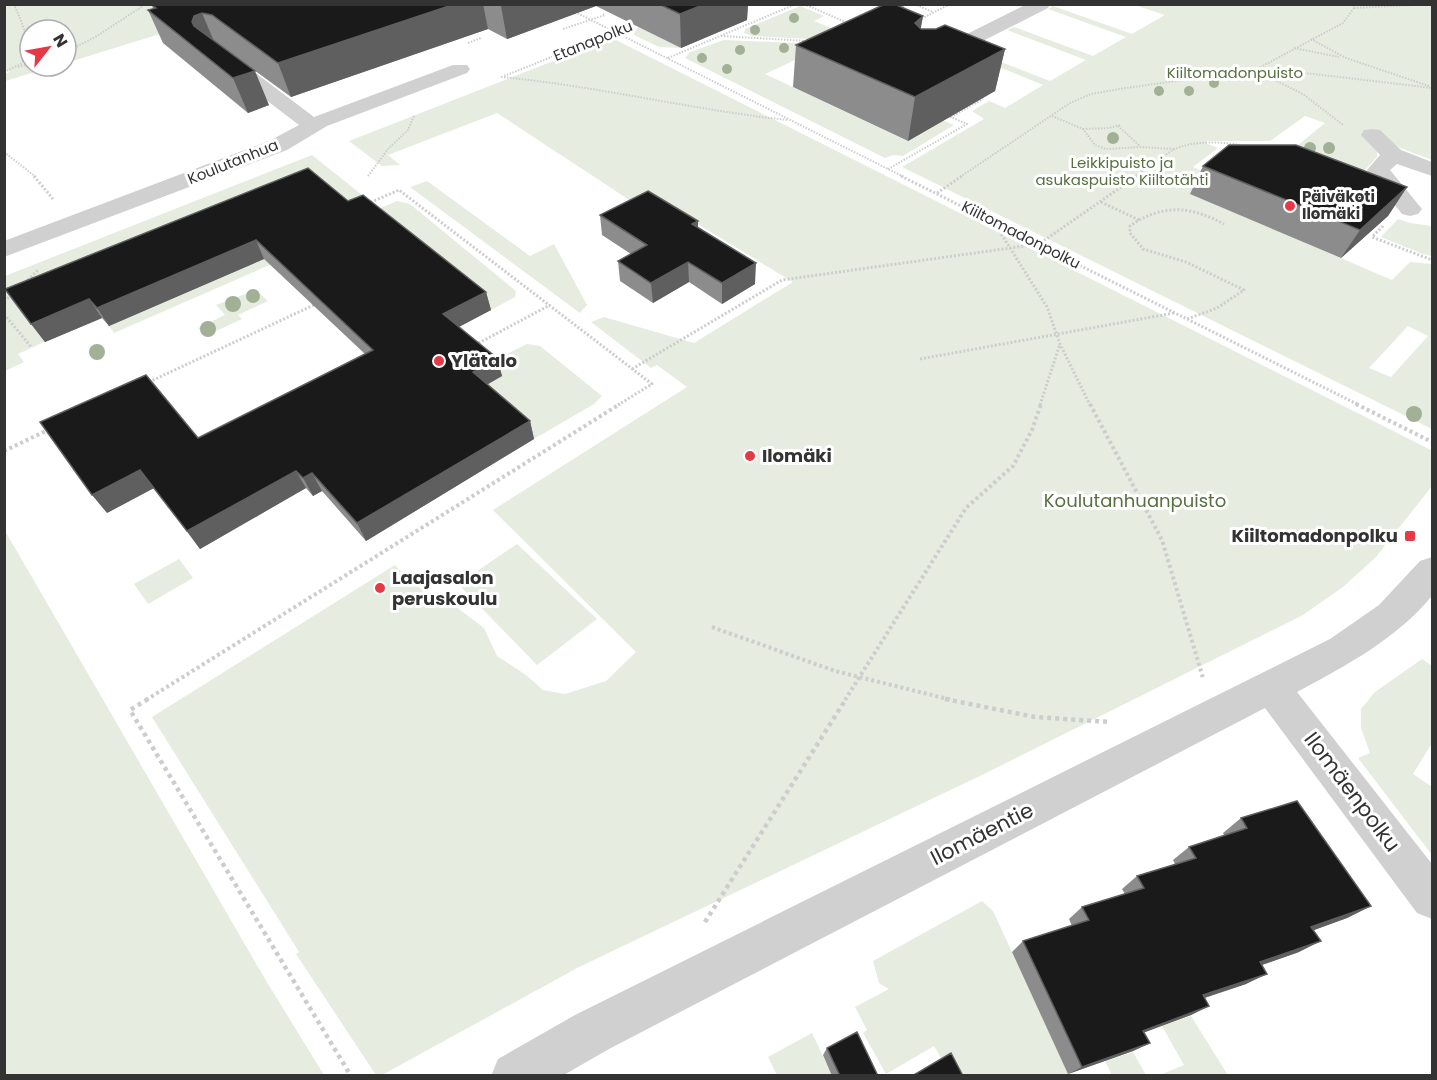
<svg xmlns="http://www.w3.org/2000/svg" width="1437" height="1080" font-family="Poppins,sans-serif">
	<rect width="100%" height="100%" fill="#fff"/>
	<path fill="#e6ecdf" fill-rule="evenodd" d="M5 5H254L66 63V30H30V66H55L5 81 4 74 10 72 5 68Z
		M1135 5H1432V160L1400 148 1376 132 1377 157 1361 174 1292 150 1325 123 1305 116 1270 141H1207L1205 143 1218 148 1193 167 1214 176 1191 194 1392 280 1410 262 1432 264V429L902 167 984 119 972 111 989 101 1005 108 1043 85 964 53 970 50 1050 81 1086 60 1007 30 1014 27 1093 56 1126 37 1048 9 1053 6 1132 34 1165 15ZM1408 326 1428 336 1391 377 1369 368Z
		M800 6 824 16 814 21 841 32 828 40 753 36 744 33 745 29Z
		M639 27 681 48 659 47 634 35V31Z
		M612 38 1431 450 1432 486 1376 557 1343 587 1303 615 984 774 579 967 382 1075H376L296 954 299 952 152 717 395 565 414 585 451 603 484 628 497 656 526 675 543 690 565 694 606 681 636 652 493 510 687 387 657 365 651 368 591 322 604 317 694 343 793 282 650 195 634 203 497 113 388 155 400 165 382 166 349 141Z
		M724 40 869 46 797 59 765 74 907 141 914 108 954 125 903 156 893 155 885 158 685 58 690 52Z
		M312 155 362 195 18 354 24 362 5 371V276Z
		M427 181 530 256 554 244 587 305 580 313 410 187Z
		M397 201 410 204 516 291 515 297 491 310 369 213Z
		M1398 219 1410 223 1432 226V256L1423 254 1381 237Z
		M283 250 290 256 114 333 109 326Z
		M256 290 268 301 238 315 242 319 205 336 198 328 225 315 216 305Z
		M527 344 540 346 602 396 594 404 534 439 478 390 487 364Z
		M4 529 265 979 324 1075H5Z
		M517 544 597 619 537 665 458 584Z
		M179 559 193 578 148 604 134 584Z
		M1422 659 1432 666V743L1413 774 1432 787V855L1358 758 1370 753 1361 728V709L1375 692Z
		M982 901 993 911 1069 1075H951L934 1046 886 1074 863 1033 867 1030 855 1007 889 989 879 983 873 961Z
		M1191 1016 1226 1072 1227 1075H1160L1184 1065 1162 1026Z
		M812 1033 832 1075H777L768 1057Z
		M1133 1052 1146 1075H1112L1105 1061Z"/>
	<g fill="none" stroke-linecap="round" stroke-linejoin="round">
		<path stroke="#cdcdcd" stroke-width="2" stroke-dasharray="1.5 1.5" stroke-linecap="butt" d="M804 4 850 24
			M914 4 933 12
			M1354 8 1432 4
			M897 9 908 4
			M575 12 904 177
			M919 20 950 4
			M563 29 605 15 602 14
			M721 36 807 41
			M1311 39 1346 58 1429 86
			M468 43 481 38
			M1294 48 1339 57
			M66 52 97 36 146 4
			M668 58 796 4
			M18 67 30 64
			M1256 70 1314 74 1432 88
			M4 72 21 64C34 44 22 24 14 4
			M1258 72 1303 94 1343 125
			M504 76 637 23
			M501 77C598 86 692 110 788 120
			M1052 116 1083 129 1095 145 1106 149 1141 147 1174 149
			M951 117 983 99
			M1118 126 1140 146
			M1083 129 1109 128 1120 125
			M4 152 36 177
			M888 169 967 124 948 116
			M368 176 388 149 408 130 414 116
			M960 177 1070 103 1091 94 1119 89 1255 70 1343 23 1354 8 1353 4
			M1134 177C1147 168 1160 158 1173 150 1191 140 1228 141 1247 147"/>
		<path stroke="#cdcdcd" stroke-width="3" stroke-dasharray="2 2" stroke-linecap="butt" d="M34 176 53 199
			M901 176 1359 405
			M937 193 962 176
			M1101 202 1139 220 1130 226V233L1143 249 1186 262 1244 290 1217 308 1187 319
			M367 204 399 190 652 384 618 405
			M1139 220C1170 204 1194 208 1224 224
			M995 224 1047 307 1060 344 1090 405
			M1383 226 1372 237 1432 260
			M25 283 39 269
			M4 301 13 294
			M4 314 32 348
			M475 345 550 305
			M920 359 1174 313
			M632 369 782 280 1039 244 1137 176
			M149 382 316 304
			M1040 405 1060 344"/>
		<path stroke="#cdcdcd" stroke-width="4" stroke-dasharray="3 3" stroke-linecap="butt" d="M1090 404 1162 540 1203 678
			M1356 404 1432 442
			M4 451 50 429
			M712 627 835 671 952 700
			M146 700 620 404
			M845 700 966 508 1013 466 1032 430 1041 404"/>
		<path stroke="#cdcdcd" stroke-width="4.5" stroke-dasharray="4 4" stroke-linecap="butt" d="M148 699 130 710 351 1076
			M945 699 1035 717 1110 722
			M705 922 846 699"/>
		<path fill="#d0d0d0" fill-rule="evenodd" d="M1027 4H1050L1048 8 943 61H929L926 57 929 53Z
			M226 54 233 56 314 117 453 65H467L470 69 467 73 327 126 287 150 4 257V241L271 140 299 125 219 64 216 60 219 56Z
			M1372 129 1380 130 1401 150 1432 162V176L1397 164 1390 170 1422 209 1418 214 1410 216 1402 214 1367 170 1380 155 1361 135 1364 130Z
			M1432 557V596C1395 640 1347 665 1297 692L1432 864V919L1417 913 1265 708 609 1049 562 1076H491L498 1059 575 1015 1330 639 1379 605 1420 561Z"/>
	</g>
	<g fill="#a2b095">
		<circle cx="794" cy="18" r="5"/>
		<circle cx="755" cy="30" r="5"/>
		<circle cx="784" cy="48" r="5"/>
		<circle cx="740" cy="50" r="5"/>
		<circle cx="702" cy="58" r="5"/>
		<circle cx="727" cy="69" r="5"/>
		<circle cx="1214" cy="83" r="5"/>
		<circle cx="1159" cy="91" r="5"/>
		<circle cx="1189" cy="91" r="5"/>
		<circle cx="1113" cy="138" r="6"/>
		<circle cx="1310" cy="148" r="6"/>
		<circle cx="1329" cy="148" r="6"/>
		<circle cx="253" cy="296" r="7"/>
		<circle cx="233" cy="304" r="8"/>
		<circle cx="208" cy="329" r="8"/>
		<circle cx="97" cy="352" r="8"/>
		<circle cx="1414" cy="414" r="8"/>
	</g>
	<path fill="#8c8c8c" d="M748 4 747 20 681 48 596 6 507 39 488 29 291 97 224 48 269 105 248 113 163 43 148 10 153 9 152 5 153 4Z
		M921 29 1005 49 995 91 908 141 793 87 796 45Z
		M1203 166 1407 187 1388 216 1341 258 1190 194Z
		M348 201 486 292 491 310 459 327 497 358 502 376 487 384 530 421 534 439 366 541 322 491 313 496 306 488 200 549 154 488 107 513 198 438 365 354 264 259 109 326 102 318 45 342 5 289Z
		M600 215 698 221V228L755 284 722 304 689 282 653 303 620 281 618 261 631 254 602 235Z
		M1241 818 1371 906 1347 918 1313 930 1299 952 1261 965 1246 984 1205 998 1209 1006 1191 1015 1144 1032 1150 1043 1133 1051 1068 1074 1012 952 1023 941 1072 926 1069 919 1082 907 1125 894 1122 889 1137 876 1175 864 1173 860 1189 847 1224 835 1223 833Z
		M827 1048 878 1076H832L823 1055Z"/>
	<path fill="#5f5f5f" d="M455 4H483L488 29 291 97 278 63Z
		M505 4H596V6L507 39 501 6Z
		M705 4H748L747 20 681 48 680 14Z
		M202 13 216 46 208 49 192 22 194 16Z
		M923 16 916 57 915 23Z
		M1005 49 995 91 908 141 915 97Z
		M255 71 269 105 248 113 233 78Z
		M1407 187 1388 216 1341 258 1360 230Z
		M698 221V241L692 224Z
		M256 240 264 259 109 326 97 308Z
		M688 262 689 282 653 303 651 283Z
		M756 263 755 284 722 304V283Z
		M486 292 491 310 449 332 443 314Z
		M89 299 102 318 45 342 31 324Z
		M497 358 502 376 478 390 473 372Z
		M530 421 534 439 366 541 357 523Z
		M140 470 154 488 107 513 92 495Z
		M296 471 306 488 200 549 187 531Z
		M312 473 322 491 313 496 303 478Z
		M1371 906 1347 918 1290 939 1311 927Z
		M1321 941 1299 952 1239 973 1260 962Z
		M1267 974 1246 984 1185 1004 1203 995Z
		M1209 1006 1191 1015 1127 1039 1143 1031Z
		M1150 1043 1133 1051 1068 1074 1082 1067Z"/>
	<path fill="#1a1a1a" stroke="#5f5f5f" stroke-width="1.5" d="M455 4 278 63 212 15 202 13 194 16 192 22 194 26 255 71 233 78 148 10 156 8 152 5 153 4Z
		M659 4H705L680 14Z
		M885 4H894L923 16 915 23 921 29H936L945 25 1005 49 915 97 796 45Z
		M1229 145H1296L1407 187 1360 230 1203 166Z
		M308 168 348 201 363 195 486 292 443 314 497 358 473 372 530 421 357 523 312 473 303 478 296 471 187 531 140 470 92 495 40 422 146 375 198 438 373 350 256 240 97 308 89 299 31 324 5 289Z
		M648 191 698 221 692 224 756 263 722 283 688 262 651 283 618 261 647 245 600 215Z
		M1297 801 1371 906 1311 927 1321 941 1260 962 1267 974 1203 995 1209 1006 1143 1031 1150 1043 1082 1067 1023 941 1089 920 1082 907 1144 888 1137 876 1196 858 1189 847 1247 828 1241 818Z
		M857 1032 878 1076H840L827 1048Z
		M951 1053 963 1076H912Z"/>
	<g fill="#e63946" stroke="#fff" stroke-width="2">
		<circle cx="1290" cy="206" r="6"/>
		<circle cx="439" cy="361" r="6"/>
		<circle cx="750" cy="456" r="6"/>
		<rect x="1404" y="530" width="12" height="12" rx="3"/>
		<circle cx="380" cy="588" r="6"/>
	</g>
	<g text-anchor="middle" stroke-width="6" stroke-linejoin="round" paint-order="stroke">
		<g font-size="15" fill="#333" stroke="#fff">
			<text transform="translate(593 41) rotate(-22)" y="5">Etanapolku</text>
			<text transform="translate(233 162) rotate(-22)" y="5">Koulutanhua</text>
			<text transform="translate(1021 235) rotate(27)" y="5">Kiiltomadonpolku</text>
		</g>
		<g font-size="15" fill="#56703f" stroke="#fff">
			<text x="1235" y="78">Kiiltomadonpuisto</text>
			<text x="1122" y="168">Leikkipuisto ja<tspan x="1122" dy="17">asukaspuisto Kiiltotähti</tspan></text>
		</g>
		<g font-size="15" font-weight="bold" fill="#333" stroke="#fff" text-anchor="start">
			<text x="1302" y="202">Päiväkoti<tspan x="1302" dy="17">Ilomäki</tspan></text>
		</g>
		<g font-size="18" font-weight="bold" fill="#333" stroke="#fff" text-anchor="start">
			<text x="451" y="367">Ylätalo</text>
			<text x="762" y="462">Ilomäki</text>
			<text x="1398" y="542" text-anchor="end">Kiiltomadonpolku</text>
			<text x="392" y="584">Laajasalon<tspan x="392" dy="21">peruskoulu</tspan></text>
		</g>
		<g font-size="18" fill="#56703f" stroke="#fff">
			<text x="1135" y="507">Koulutanhuanpuisto</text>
		</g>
		<g font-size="21" fill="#333" stroke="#fff">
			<text transform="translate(1352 792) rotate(53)" y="7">Ilomäenpolku</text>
			<text transform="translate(982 834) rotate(-27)" y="7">Ilomäentie</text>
		</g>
	</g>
	<rect width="1437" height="1080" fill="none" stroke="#333333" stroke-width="12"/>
	<g transform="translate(48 48) rotate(59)"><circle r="28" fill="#ffffff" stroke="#adadad" stroke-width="1.5"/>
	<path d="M0-4.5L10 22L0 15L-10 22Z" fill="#e63946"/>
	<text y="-9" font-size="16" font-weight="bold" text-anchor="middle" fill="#333333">N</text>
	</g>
</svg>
